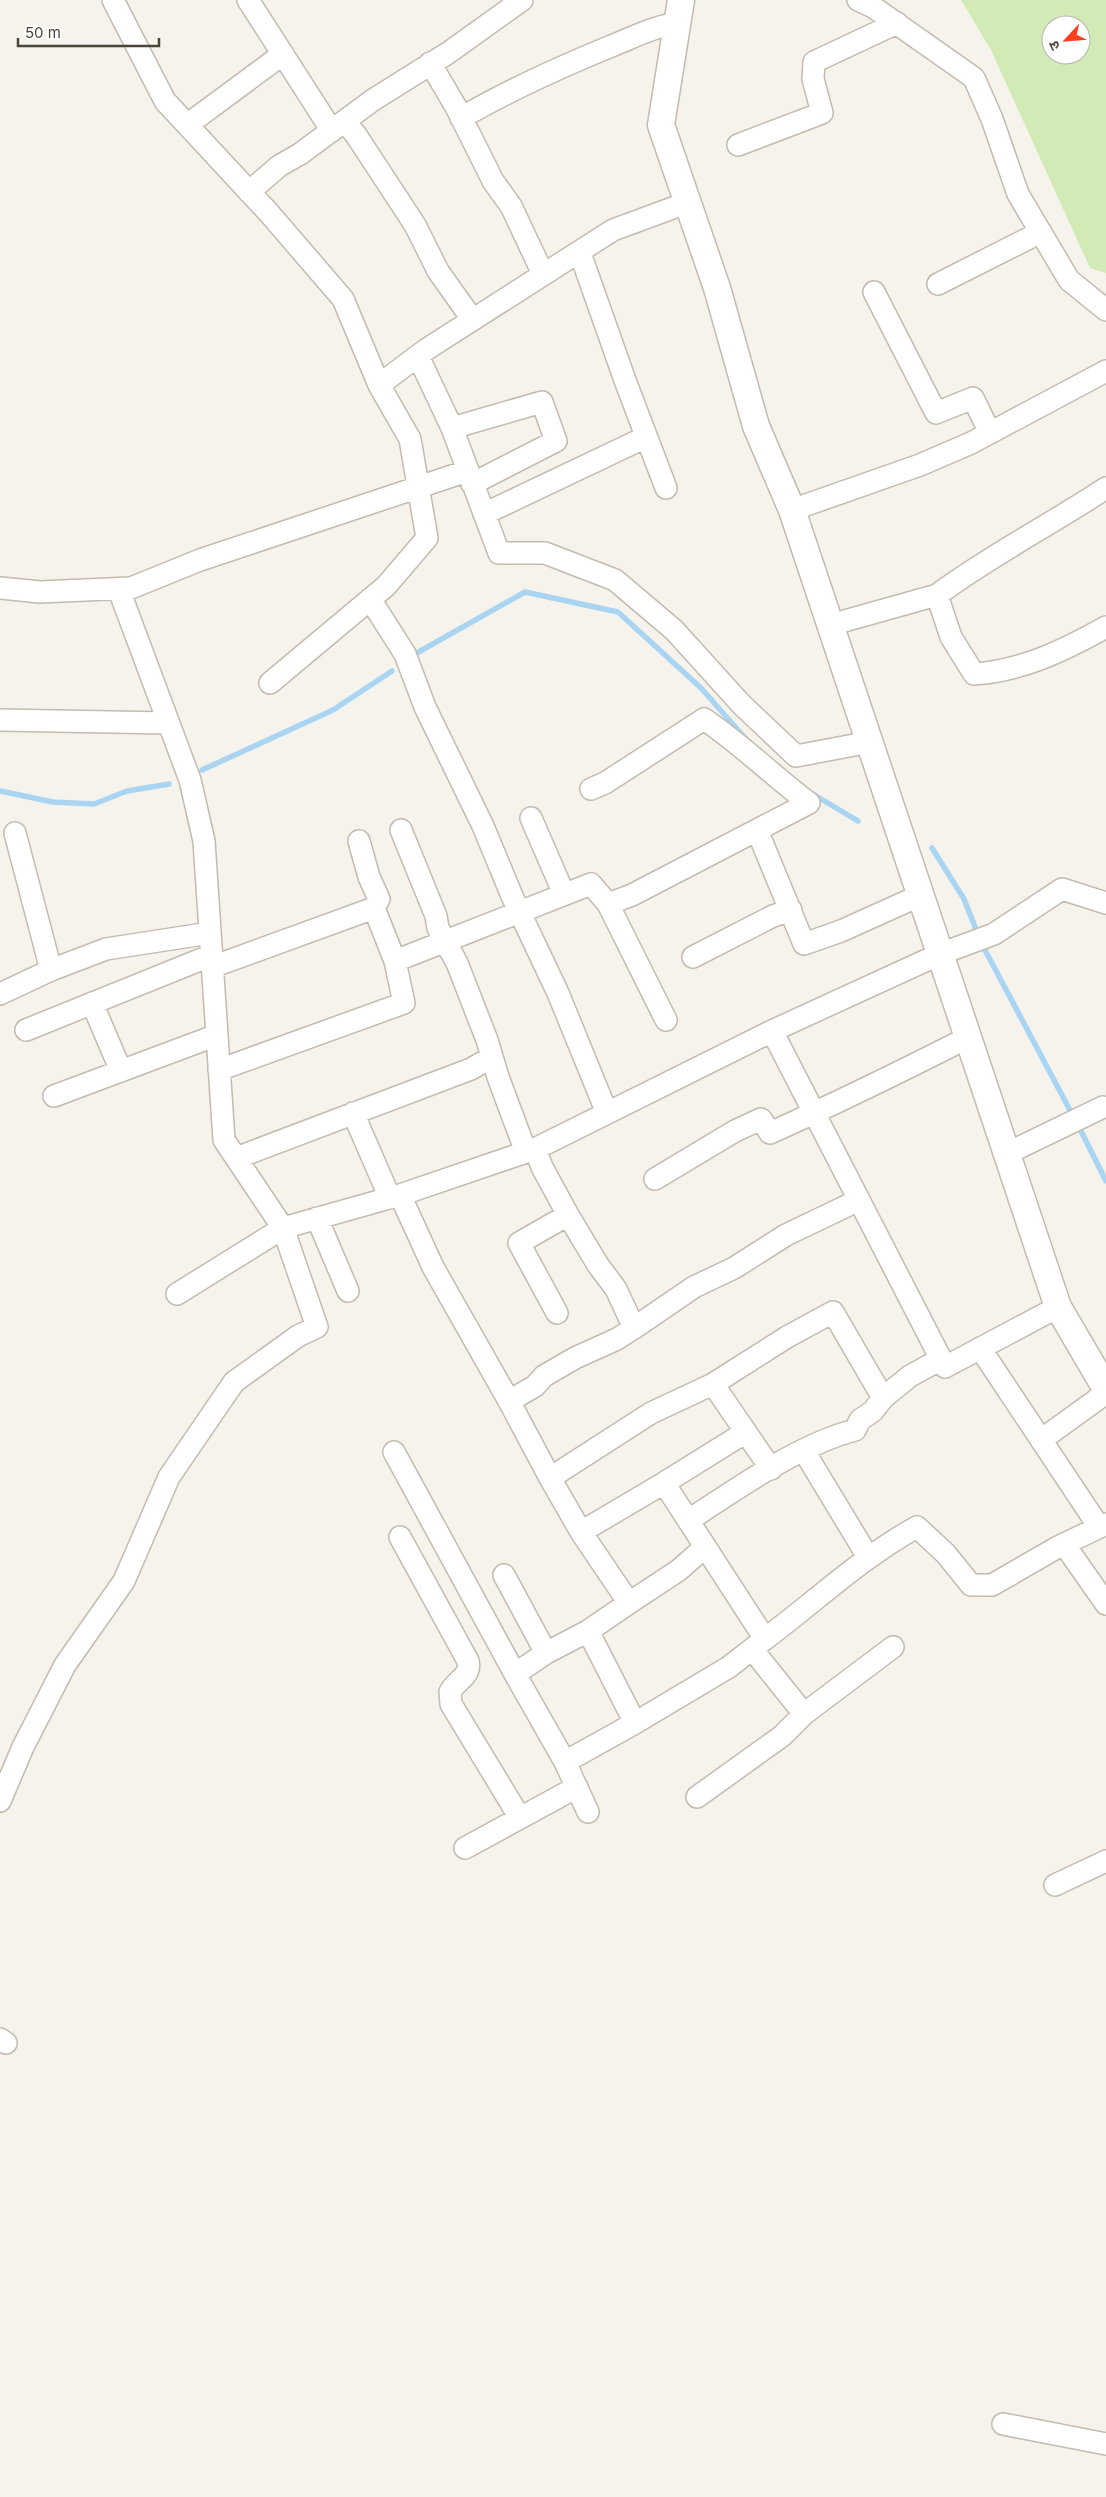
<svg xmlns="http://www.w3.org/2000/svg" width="1106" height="2497" font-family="Inter,'Noto Sans Devanagari',sans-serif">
	<rect width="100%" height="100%" fill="#f6f3ec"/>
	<path fill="#d2eab5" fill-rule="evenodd" d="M961 0H1106V273L1090 268 991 50ZM1051 25H1081V55H1051Z"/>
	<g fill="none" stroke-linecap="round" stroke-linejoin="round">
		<path stroke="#a9d4f2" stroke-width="5.5" d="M415 654 525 592 618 612 701 688 745 738
			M202 770 333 710 392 671
			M0 791 53 802 94 804 127 791 169 784
			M811 793 858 821
			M932 848 964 899 977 932
			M985 950 1072 1114
			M1080 1129 1106 1181"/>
		<g stroke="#c2bbae" stroke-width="24">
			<path id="minor" d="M113 0 165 101 269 213 343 299 379 385 410 439 427 538 386 586 270 683
				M248 0 332 131
				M858 0 873 7 974 78 992 119 1018 194 1069 280 1106 310
				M430 63 456 107 493 181 511 206 543 274
				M461 118C509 90 558 68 609 47 632 38 652 27 677 23
				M345 122 356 135 415 225 438 271 472 319
				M187 125 283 54
				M738 145 822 113 813 79 814 62 897 23
				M249 192 279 166 300 154 373 100 448 53 522 0
				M580 253 626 383 666 488
				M938 284 1041 232
				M874 292 936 413 973 398 990 433
				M418 356 452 428 499 553H545L615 580 674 630 742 705 796 756 870 742
				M379 385 427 349 613 230 689 202
				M452 428 542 402 556 441 472 484
				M1106 488C1050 525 991 555 937 595L951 637 974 674C1022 671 1065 650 1106 627
				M792 510 920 465 971 443 1106 371
				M484 514 646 437
				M0 588 40 592 131 588 200 560 467 471
				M119 590 190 780 204 841 224 1140 283 1228 177 1294
				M370 599 405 654 425 707 483 826 512 896 558 993 607 1113
				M830 625 937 595
				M0 720 167 723
				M591 789 605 783 704 719C741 744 773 776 809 803L632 895 608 904
				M531 818 564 894
				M401 830 436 916 438 928 457 963 487 1040 498 1077 526 1152
				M757 830 804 944 841 931 921 895
				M15 833 51 970
				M374 908 395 961
				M693 957 773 916 791 910
				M212 967 374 908 379 899 369 877 359 841
				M0 994 51 970 106 949 210 933
				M92 1003 121 1071
				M26 1030 212 955
				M772 1031 945 1367 1058 1307
				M219 1070 404 1003 395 961 591 884 608 904 666 1020
				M54 1096 217 1035
				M353 1113 390 1198
				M535 1149 542 1167 568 1215 598 1265 616 1289 634 1328 694 1287 734 1268 786 1235 859 1200
				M1006 1154 1103 1107
				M236 1158 471 1069 492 1057
				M655 1179 735 1131 761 1119 770 1133C837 1103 902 1071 967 1038
				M400 1195 433 1267 509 1401 535 1386 544 1376 575 1358 617 1339 634 1328
				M317 1218 348 1291
				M557 1313 519 1243 568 1215
				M980 1348 1099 1527
				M509 1401 550 1478
				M746 1432 664 1483 765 1639C816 1601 862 1557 917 1527L946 1554 971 1585H992L1058 1547 1106 1524
				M1041 1440 1106 1393
				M804 1451 868 1557
				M394 1452 515 1674
				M771 1469 713 1384 787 1337 833 1312 883 1398
				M664 1483 581 1532 629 1603 679 1570 705 1547
				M689 1520C738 1488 798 1445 855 1430L860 1420 873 1411 883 1398 910 1376 941 1359
				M581 1532 550 1478 651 1413 713 1384
				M400 1537 468 1661C472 1676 456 1680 450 1692L451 1704 520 1818
				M1064 1544 1106 1604
				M504 1575 546 1653 588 1631
				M629 1603 588 1631 635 1723 729 1667 765 1639
				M752 1649 804 1714 893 1647
				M546 1653 515 1674 565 1762
				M697 1797 782 1736 804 1714
				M0 1801 23 1747 65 1665 124 1581 169 1477 234 1382 298 1336 317 1327 283 1228 400 1195 535 1149 772 1031 940 954 994 934 1062 889 1106 903
				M588 1812 565 1762 635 1723
				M465 1848 577 1787
				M1055 1885 1106 1861
				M0 2039 6 2043
				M1003 2424 1106 2444"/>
		</g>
		<g stroke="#c2bbae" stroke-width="29">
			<path id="tertiary" d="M681 0 661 125 717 288 756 426 792 510 1058 1307 1106 1389"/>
		</g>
		<use href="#minor" stroke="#fff" stroke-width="21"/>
		<use href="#tertiary" stroke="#fff" stroke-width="26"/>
	</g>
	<g transform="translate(1066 40) rotate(244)"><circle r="24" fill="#ffffff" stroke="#b7b4b0"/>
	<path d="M0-4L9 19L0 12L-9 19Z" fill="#fc3f1d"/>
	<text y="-8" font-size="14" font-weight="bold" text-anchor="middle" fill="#4b4439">उ</text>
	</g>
	<path d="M18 38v8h141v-8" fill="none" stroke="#4b4439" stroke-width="2.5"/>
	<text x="25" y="38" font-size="15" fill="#4b4439" stroke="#ffffff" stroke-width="4" paint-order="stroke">50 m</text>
</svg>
